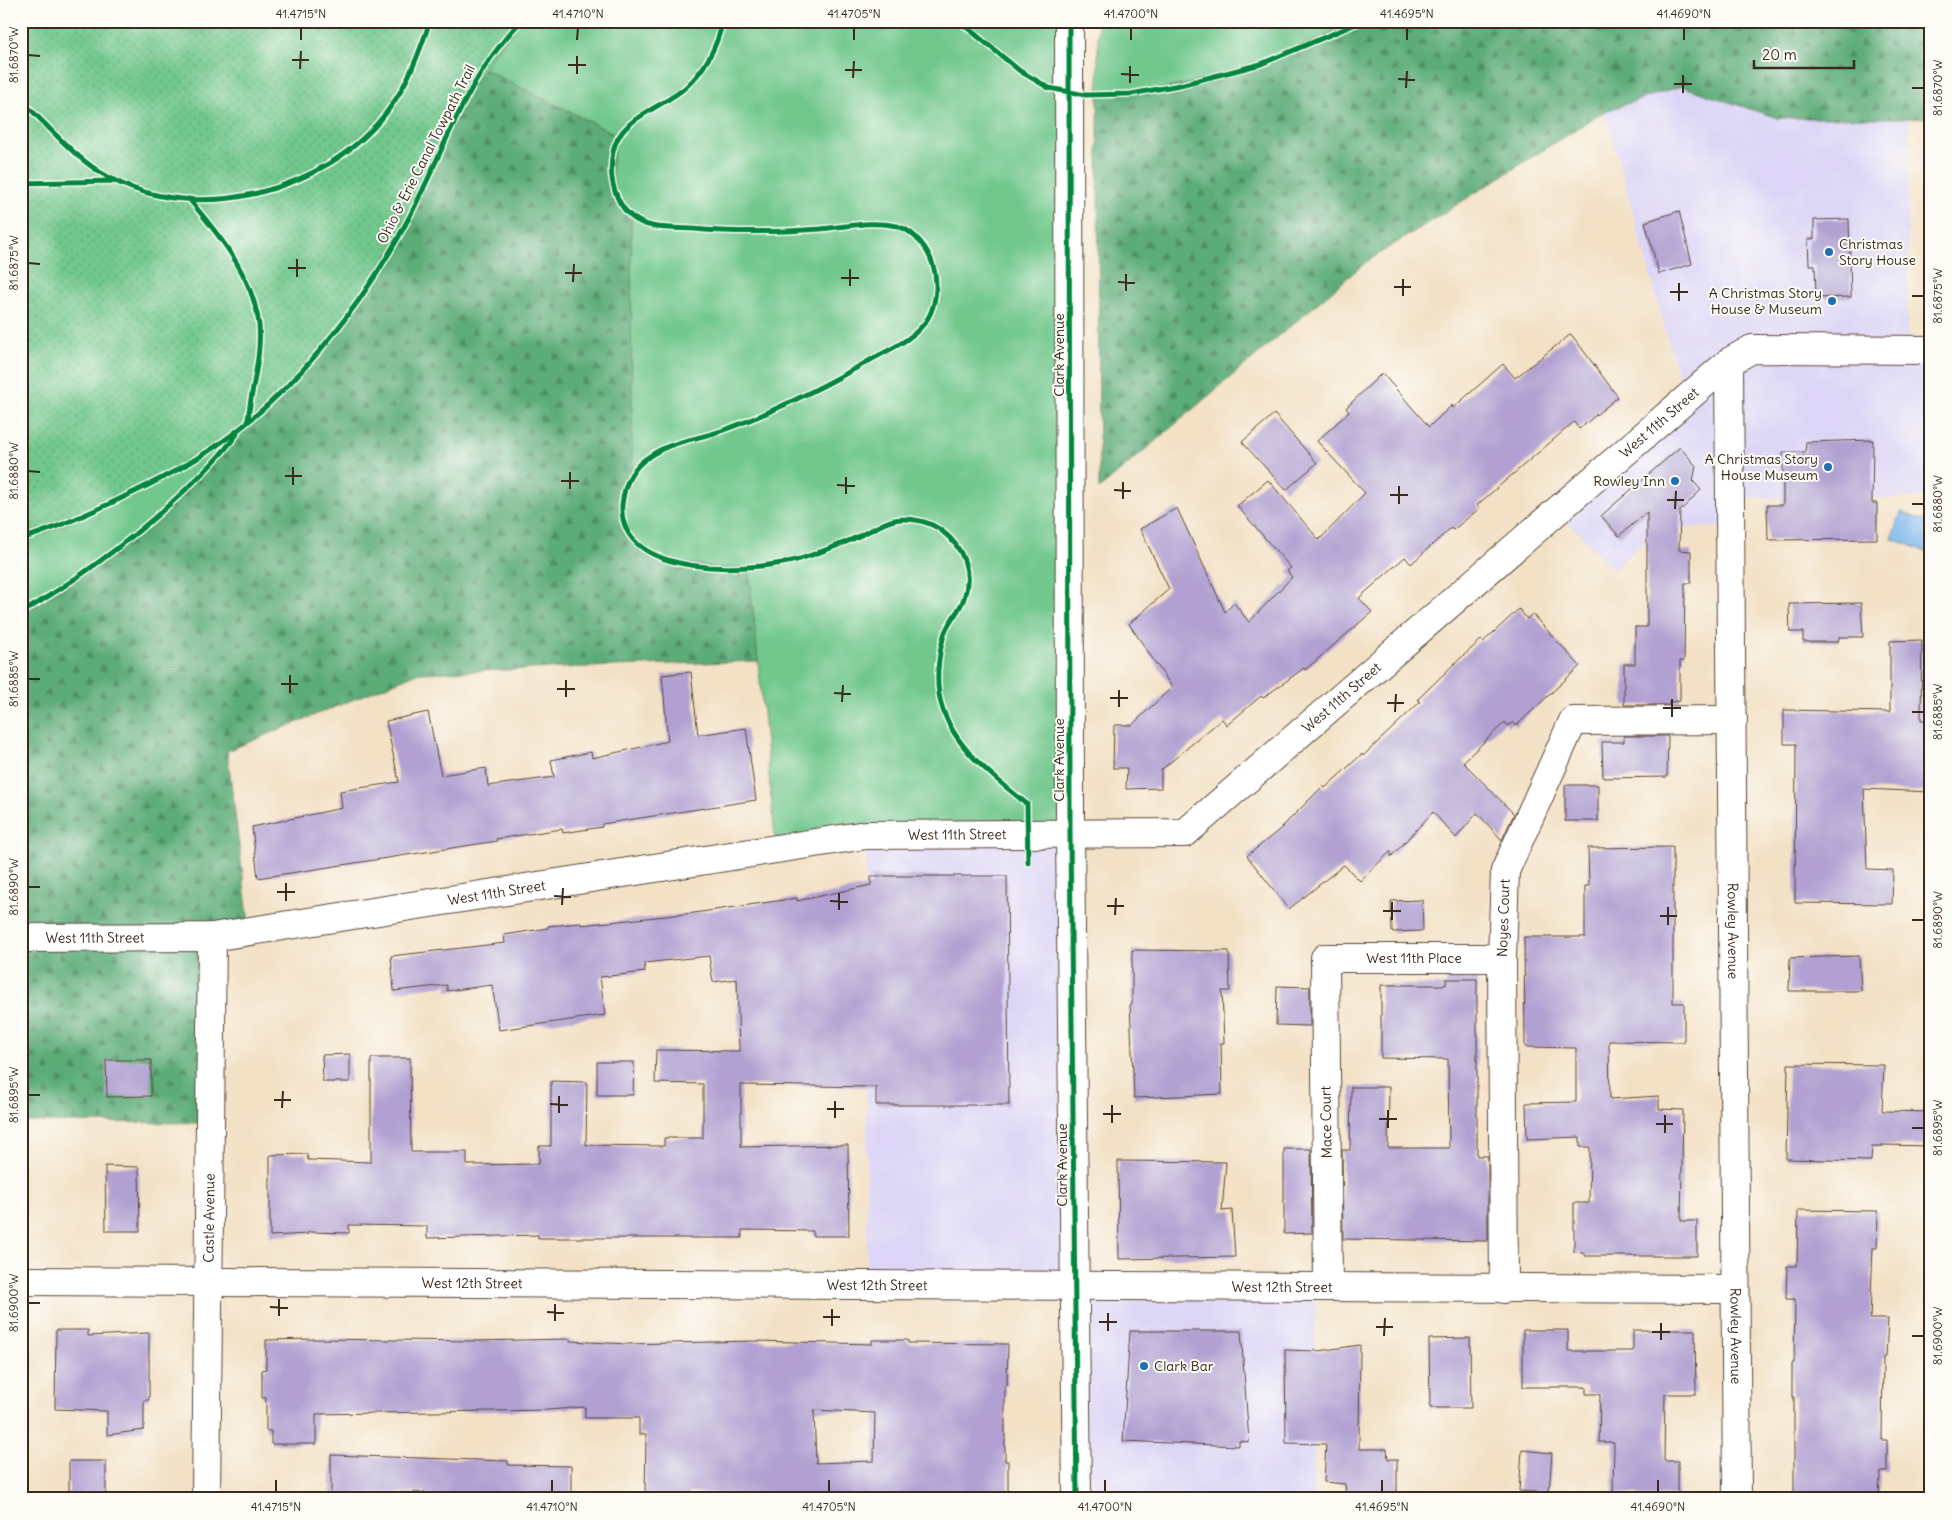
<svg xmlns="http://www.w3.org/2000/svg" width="1952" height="1520" font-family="Delius,sans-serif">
	<defs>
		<pattern id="forest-firs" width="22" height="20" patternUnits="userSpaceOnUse" patternTransform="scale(1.25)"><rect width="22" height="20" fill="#5cac78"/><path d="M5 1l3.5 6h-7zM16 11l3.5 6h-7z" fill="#4d8c62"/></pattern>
		<pattern id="park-dots" width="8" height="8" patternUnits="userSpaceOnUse" patternTransform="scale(1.25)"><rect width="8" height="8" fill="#71c78c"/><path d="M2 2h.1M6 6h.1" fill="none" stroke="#5ea272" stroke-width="1.8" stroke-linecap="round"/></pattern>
	</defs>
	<rect width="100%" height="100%" fill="#fdfcf7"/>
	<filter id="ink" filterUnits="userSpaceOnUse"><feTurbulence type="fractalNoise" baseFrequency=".02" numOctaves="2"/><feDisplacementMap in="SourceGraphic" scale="10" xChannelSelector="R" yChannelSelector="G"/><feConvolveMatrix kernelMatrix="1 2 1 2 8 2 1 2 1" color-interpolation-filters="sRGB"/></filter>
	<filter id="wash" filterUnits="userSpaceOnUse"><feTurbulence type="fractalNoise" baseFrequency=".0096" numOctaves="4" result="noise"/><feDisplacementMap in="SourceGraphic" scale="20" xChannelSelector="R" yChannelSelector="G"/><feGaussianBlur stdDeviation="1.12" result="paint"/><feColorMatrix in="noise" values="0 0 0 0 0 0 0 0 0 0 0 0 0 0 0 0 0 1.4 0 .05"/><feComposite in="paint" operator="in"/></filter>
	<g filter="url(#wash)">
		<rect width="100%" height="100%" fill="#f3e1c6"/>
		<path fill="#dcd5f6" d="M1681 86 1777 118H1909L1907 350H1931V498H1731V527L1658 528 1613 570 1558 511 1685 401 1605 111Z
			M1070 832 1074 1286 1315 1287 1314 1499H1077L1074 1286 867 1285 866 835Z"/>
		<path fill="#71c78c" stroke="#567855" d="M521 21H1069L1070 832 776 848 749 568C685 567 592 561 632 471L631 216C609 194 607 164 618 136L482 68Z
			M1098 21H1363C1278 57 1192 94 1098 94Z
			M244 424C188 503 104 564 21 613V539L48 532 142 489 197 458Z"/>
		<path fill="url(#forest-firs)" stroke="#4c6b4b" d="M1363 21H1931V118H1777L1681 86 1605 111 1366 262 1099 489 1098 94C1192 94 1278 57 1363 21Z
			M482 68 618 136C607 164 609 194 631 216L632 471C592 560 685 568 749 568L758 661 418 673 227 751 250 931 212 937 210 1123 21 1122V613L72 583 156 518 222 455 248 420 317 357 366 289 411 215 460 109Z"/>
		<path fill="url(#park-dots)" stroke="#567855" d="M21 21H521C466 78 446 146 411 214 363 307 287 404 196 459 168 476 139 490 109 504 80 517 52 530 21 539Z"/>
		<path fill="#79b4ea" stroke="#5a6f84" d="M1901 512 1931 523V554L1891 538Z"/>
		<g id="blocks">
			<path fill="#b1a0d1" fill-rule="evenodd" d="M1679 211 1692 264 1659 274 1645 222Z
				M1849 219 1851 297 1816 298 1815 265H1809L1808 239H1814V220Z
				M1571 334 1618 397 1579 429 1574 422 1477 505 1480 508 1453 530 1451 528 1411 564 1405 557 1359 598 1372 612 1305 670 1304 668 1263 698 1261 696 1227 725 1222 719 1161 770V788L1126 789 1127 768H1113L1114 725H1132L1172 687 1129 624 1169 589 1140 529 1177 508 1225 612 1234 603 1249 622 1292 577 1287 571 1291 568 1237 506 1268 480 1319 540 1365 493 1317 441 1349 412 1346 408 1382 373 1429 427 1452 405 1453 408 1503 364 1515 378Z
				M1274 414 1317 463 1286 490 1242 442Z
				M1873 440 1872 503H1877V539L1768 540 1767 505H1783V452H1805L1806 442Z
				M1680 447 1696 466 1693 481 1701 490 1680 511 1679 550 1691 551V583H1685L1684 661H1680V701L1669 702V705H1624V664H1635V627H1647V512L1619 536 1601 516Z
				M1861 603 1863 637H1839L1838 642H1803V632H1790L1789 604Z
				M1519 609 1527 619 1532 614 1580 666 1516 726 1513 722 1508 726 1505 722 1463 762 1514 814 1502 840 1477 813 1456 838 1433 812 1391 857V851L1360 881 1344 865 1289 909 1247 856 1279 830 1323 786 1325 788 1362 754 1363 756 1420 702 1418 699 1454 664 1481 640 1483 642Z
				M1922 640 1921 720H1931V792L1864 789 1867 869 1893 870 1892 904 1795 903 1796 744H1784V710L1890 712V641Z
				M691 672 698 735 746 728 756 800 602 824V827L563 833 562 829 496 839 497 841 258 878 252 827 342 808 340 791 399 782 386 721 428 712 441 775 486 768 488 786 554 777 551 760 591 752 592 758 668 741 662 675Z
				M1624 736H1668L1667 777 1603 778 1602 742H1624Z
				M1565 785H1598V821H1565Z
				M1673 847V1003H1684V1042L1609 1041 1610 1099 1659 1096V1109L1683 1110 1681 1221H1697V1256H1585L1583 1253 1574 1252V1203H1589L1590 1147H1580V1137L1527 1139 1526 1103 1576 1102V1048L1525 1047 1524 937H1585V886H1589L1588 848Z
				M871 876H1007L1009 1105H876V1087L741 1085V1147L848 1145 849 1236H813V1231L742 1230V1238H538V1235L427 1238V1226L349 1225V1233L308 1232V1234L270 1236V1155L307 1154 308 1160 371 1162V1058H410L411 1152H467V1165L539 1164V1146H551V1081L587 1082 586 1145 664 1146V1138H703V1084L655 1083 656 1050 739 1051 737 979 713 982 709 956 644 963 645 972 600 977 605 1015 499 1030 492 985 447 991V985L394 991 391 956 505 943 504 935 548 928V926L581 923V925L694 913 797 898V901L871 885Z
				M1422 900 1423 931 1392 932 1391 901Z
				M1132 950 1229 951 1230 991H1222L1224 1043H1221L1222 1094 1134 1098 1130 1004H1132Z
				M1859 956 1861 991H1789L1790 958Z
				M1446 979H1477V1156H1488V1241L1343 1239 1342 1150H1350L1351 1087H1389L1388 1148H1449L1448 1059 1381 1058V985H1446Z
				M1277 986 1310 987V1026L1276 1025Z
				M350 1054V1082H323L322 1055Z
				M106 1060H151V1096L107 1097Z
				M597 1062H634L633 1095H597Z
				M1788 1064 1884 1065 1882 1111 1931 1112V1146L1882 1145V1147H1872L1871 1161 1786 1159Z
				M1284 1149H1311L1312 1233 1284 1234Z
				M1118 1161 1226 1162 1222 1211 1232 1210 1235 1257 1119 1259Z
				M105 1166 139 1167 140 1231H106Z
				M1798 1210 1878 1211 1877 1248H1873L1870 1319H1888L1886 1357H1883L1882 1440H1887V1472H1880L1879 1499H1794V1397H1792V1363H1794L1795 1299H1786L1787 1266H1797Z
				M56 1330H88V1336L149 1333V1400H144V1430L107 1435V1411L55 1409Z
				M1523 1330H1568V1351H1633V1330H1695L1696 1394H1665L1664 1461H1678V1496L1613 1494 1614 1442H1599L1600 1394H1586V1387H1523Z
				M1130 1331H1241L1249 1442 1239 1441V1446L1123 1441Z
				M1470 1338 1471 1408H1430L1429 1339Z
				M315 1339 474 1341 570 1339V1341L628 1344 754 1341 872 1344V1340H908V1343L1008 1344 1007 1385H1005V1461H1008V1499H767V1495L689 1493V1497H645L646 1434H639V1418H585V1407L549 1410 316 1414V1444H271V1431H266V1398H262V1370L266 1369V1340ZM814 1410 875 1413 874 1461 816 1463Z
				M1360 1345 1359 1449H1387L1388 1459H1397V1499H1346L1345 1484 1324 1482 1326 1444 1286 1443 1285 1350 1318 1351Z
				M1522 1450 1552 1453 1549 1493 1519 1491Z
				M331 1455 508 1461V1465L571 1466V1499H533V1493L453 1492V1496H425V1492L331 1495Z
				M69 1461H106V1495L69 1494Z"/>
		</g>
	</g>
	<g filter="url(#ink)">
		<use href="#blocks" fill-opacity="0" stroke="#574537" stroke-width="1"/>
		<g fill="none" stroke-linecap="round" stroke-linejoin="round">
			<g stroke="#574537" stroke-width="30">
				<g id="minor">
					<path d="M1069 21 1070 832 1077 1499"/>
					<path id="s1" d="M1729 362 1737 1499"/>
					<path id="s2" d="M21 938 212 937 866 835 1185 833 1729 362 1752 349 1931 350"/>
					<path id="s3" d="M21 1281 1734 1289"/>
					<path id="s4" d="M1328 1287 1325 958H1502"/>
					<path id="s5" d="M1504 1289 1502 958 1505 871 1573 721 1733 720"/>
					<path id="s6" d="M206 1499 212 937"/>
				</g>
			</g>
			<use href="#minor" stroke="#fff" stroke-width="28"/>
			<g stroke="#fdfcf7" stroke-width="8">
				<path id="cycleway" d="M723 21C717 46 706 69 686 87 663 108 619 117 613 152 607 182 618 219 652 226 665 229 680 228 694 229 736 233 779 232 821 229 846 227 871 220 897 226 915 231 930 251 934 269 938 285 936 304 928 318 917 337 893 348 874 358 825 386 775 412 721 431 698 439 671 441 650 456 632 467 624 485 622 505 618 581 754 572 800 559 821 552 844 544 863 534 874 529 883 523 894 520 910 517 929 521 942 531 963 547 973 572 964 598 960 611 948 622 944 635 939 652 936 676 939 694 947 743 991 775 1027 804L1028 863
					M959 21 1020 71 1049 88 1085 95 1131 94 1180 85 1261 64 1363 21
					M1069 21 1070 832 1077 1499
					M21 95 26 105C52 130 76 159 108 177 196 226 326 192 386 113 407 86 419 54 430 21
					M21 183 116 181
					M189 199C220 236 253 276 259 325 262 356 251 389 248 420
					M21 539C52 530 80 517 109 504 139 490 168 476 196 459 287 404 363 307 411 214 446 146 466 78 521 21
					M21 613C79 579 133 539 182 493 202 474 221 456 237 434"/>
			</g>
			<use href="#cycleway" stroke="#00873e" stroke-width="5"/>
		</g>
	</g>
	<path fill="none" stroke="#3b2a1e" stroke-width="2" d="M301 40V28M577 40 578 28M854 40V28M1131 40V28M1407 40V28M1684 40V28M28 55 40 56M292 60H309M568 65H586M300 69 301 51M845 70H862M577 74V56M1121 74 1139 75M853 78 854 61M1398 79 1415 80M1130 83V66M1674 84H1692M1406 88 1407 71M1912 88H1924M1683 93V75M28 263 40 264M288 268H306M565 273H582M297 277V259M841 278H859M573 282 574 264M1118 282 1135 283M850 286V269M1394 287H1411M1126 291V274M1670 292H1688M1403 296V279M1912 296H1924M1679 301V283M28 471 40 472M285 476H302M561 481H579M293 485V467M837 485 855 486M570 489V472M1114 490 1131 491M846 494V477M1390 495H1408M1123 499V482M1667 500H1684M1399 504V486M1912 504H1924M1675 509 1676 491M28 679H40M281 684H298M557 689H575M290 693V675M834 693 851 694M566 697V680M1110 698H1128M842 702 843 685M1387 703H1404M1119 707V690M1663 708H1681M1395 712 1396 694M1912 712H1924M1672 717V699M28 887H40M277 892H295M554 896 571 897M286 901V883M830 901 848 902M562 905 563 888M1107 906H1124M839 910V893M1383 911H1401M1115 915 1116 898M1660 916H1677M1392 920V902M1912 920H1924M1668 925V907M28 1095H40M274 1100H291M550 1104 568 1105M282 1108 283 1091M827 1109H844M559 1113V1096M1103 1114H1121M835 1118V1101M1379 1119H1397M1112 1123V1105M1656 1124H1673M1388 1128V1110M1912 1128H1924M1665 1133V1115M28 1303H40M270 1307 288 1308M547 1312 564 1313M279 1316V1299M823 1317H840M555 1321V1304M1099 1322H1117M832 1326V1309M1376 1327H1393M1108 1331V1313M1652 1332H1670M1384 1336 1385 1318M1912 1336H1924M1661 1340V1323M276 1492V1480M552 1492V1480M829 1492V1480M1105 1492V1480M1382 1492V1480M1658 1492V1480"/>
	<g fill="#1f6fb2" stroke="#fdfcf7" stroke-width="2">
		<circle cx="1829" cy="252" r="5"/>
		<circle cx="1832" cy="301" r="5"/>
		<circle cx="1828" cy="467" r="5"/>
		<circle cx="1675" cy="481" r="5"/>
		<circle cx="1144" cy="1366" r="5"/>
	</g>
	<g text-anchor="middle" stroke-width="4" stroke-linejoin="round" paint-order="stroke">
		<g font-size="14" fill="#3b2a1e" stroke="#fdfcf7">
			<text transform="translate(426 154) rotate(-63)" y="5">Ohio &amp; Erie Canal Towpath Trail</text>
			<text transform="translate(1059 355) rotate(-90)" y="5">Clark Avenue</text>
			<text dy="5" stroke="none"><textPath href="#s2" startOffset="1799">West 11th Street</textPath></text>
			<text dy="5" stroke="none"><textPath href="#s2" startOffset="1379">West 11th Street</textPath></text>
			<text transform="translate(1059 760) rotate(-90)" y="5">Clark Avenue</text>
			<text dy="5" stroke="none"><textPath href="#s2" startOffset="944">West 11th Street</textPath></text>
			<text dy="5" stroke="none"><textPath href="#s2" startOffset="479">West 11th Street</textPath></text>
			<text dy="5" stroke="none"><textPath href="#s5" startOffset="371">Noyes Court</textPath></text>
			<text dy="5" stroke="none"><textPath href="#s1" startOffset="569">Rowley Avenue</textPath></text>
			<text dy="5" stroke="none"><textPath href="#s2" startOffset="74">West 11th Street</textPath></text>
			<text dy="5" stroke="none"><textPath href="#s4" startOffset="418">West 11th Place</textPath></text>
			<text transform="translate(1326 1122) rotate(-91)" y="5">Mace Court</text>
			<text transform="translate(1062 1165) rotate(-90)" y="5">Clark Avenue</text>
			<text dy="5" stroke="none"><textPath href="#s6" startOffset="281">Castle Avenue</textPath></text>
			<text dy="5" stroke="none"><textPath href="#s3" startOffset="451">West 12th Street</textPath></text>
			<text dy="5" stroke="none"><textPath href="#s3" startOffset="856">West 12th Street</textPath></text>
			<text dy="5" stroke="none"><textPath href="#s3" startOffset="1261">West 12th Street</textPath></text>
			<text dy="5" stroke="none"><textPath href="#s1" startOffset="974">Rowley Avenue</textPath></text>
		</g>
		<g font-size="14" fill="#3b2a1e" stroke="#fdfcf7" text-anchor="end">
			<text x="1839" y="249" text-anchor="start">Christmas<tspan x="1839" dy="16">Story House</tspan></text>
			<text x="1822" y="298">A Christmas Story<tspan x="1822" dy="16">House &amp; Museum</tspan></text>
			<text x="1818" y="464">A Christmas Story<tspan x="1818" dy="16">House Museum</tspan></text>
			<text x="1665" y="486">Rowley Inn</text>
			<text x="1154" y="1371" text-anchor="start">Clark Bar</text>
		</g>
	</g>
	<rect width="1952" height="1520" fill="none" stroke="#fdfcf7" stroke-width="55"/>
	<path d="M1754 60v8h100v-8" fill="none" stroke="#3b2a1e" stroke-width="2.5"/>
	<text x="1762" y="60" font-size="15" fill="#3b2a1e" stroke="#fdfcf7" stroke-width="4" paint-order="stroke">20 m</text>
	<rect x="28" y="28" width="1896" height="1464" fill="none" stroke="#3b2a1e" stroke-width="2"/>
	<g font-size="12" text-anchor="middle" fill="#3b2a1e">
		<text x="301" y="18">41.4715°N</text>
		<text x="578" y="18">41.4710°N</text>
		<text x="854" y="18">41.4705°N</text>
		<text x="1131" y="18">41.4700°N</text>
		<text x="1407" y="18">41.4695°N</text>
		<text x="1684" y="18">41.4690°N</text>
		<text transform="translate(14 55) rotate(-90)" y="4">81.6870°W</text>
		<text transform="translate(1938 88) rotate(-90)" y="4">81.6870°W</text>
		<text transform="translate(14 263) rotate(-90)" y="4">81.6875°W</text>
		<text transform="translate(1938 296) rotate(-90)" y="4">81.6875°W</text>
		<text transform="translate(14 471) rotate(-90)" y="4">81.6880°W</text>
		<text transform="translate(1938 504) rotate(-90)" y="4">81.6880°W</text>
		<text transform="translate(14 679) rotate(-90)" y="4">81.6885°W</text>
		<text transform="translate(1938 712) rotate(-90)" y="4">81.6885°W</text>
		<text transform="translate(14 887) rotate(-90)" y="4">81.6890°W</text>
		<text transform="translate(1938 920) rotate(-90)" y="4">81.6890°W</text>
		<text transform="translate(14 1095) rotate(-90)" y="4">81.6895°W</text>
		<text transform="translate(1938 1128) rotate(-90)" y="4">81.6895°W</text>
		<text transform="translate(14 1303) rotate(-90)" y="4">81.6900°W</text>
		<text transform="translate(1938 1336) rotate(-90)" y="4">81.6900°W</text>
		<text x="276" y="1511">41.4715°N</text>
		<text x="552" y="1511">41.4710°N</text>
		<text x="829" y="1511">41.4705°N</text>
		<text x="1105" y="1511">41.4700°N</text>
		<text x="1382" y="1511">41.4695°N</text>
		<text x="1658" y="1511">41.4690°N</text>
	</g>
</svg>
